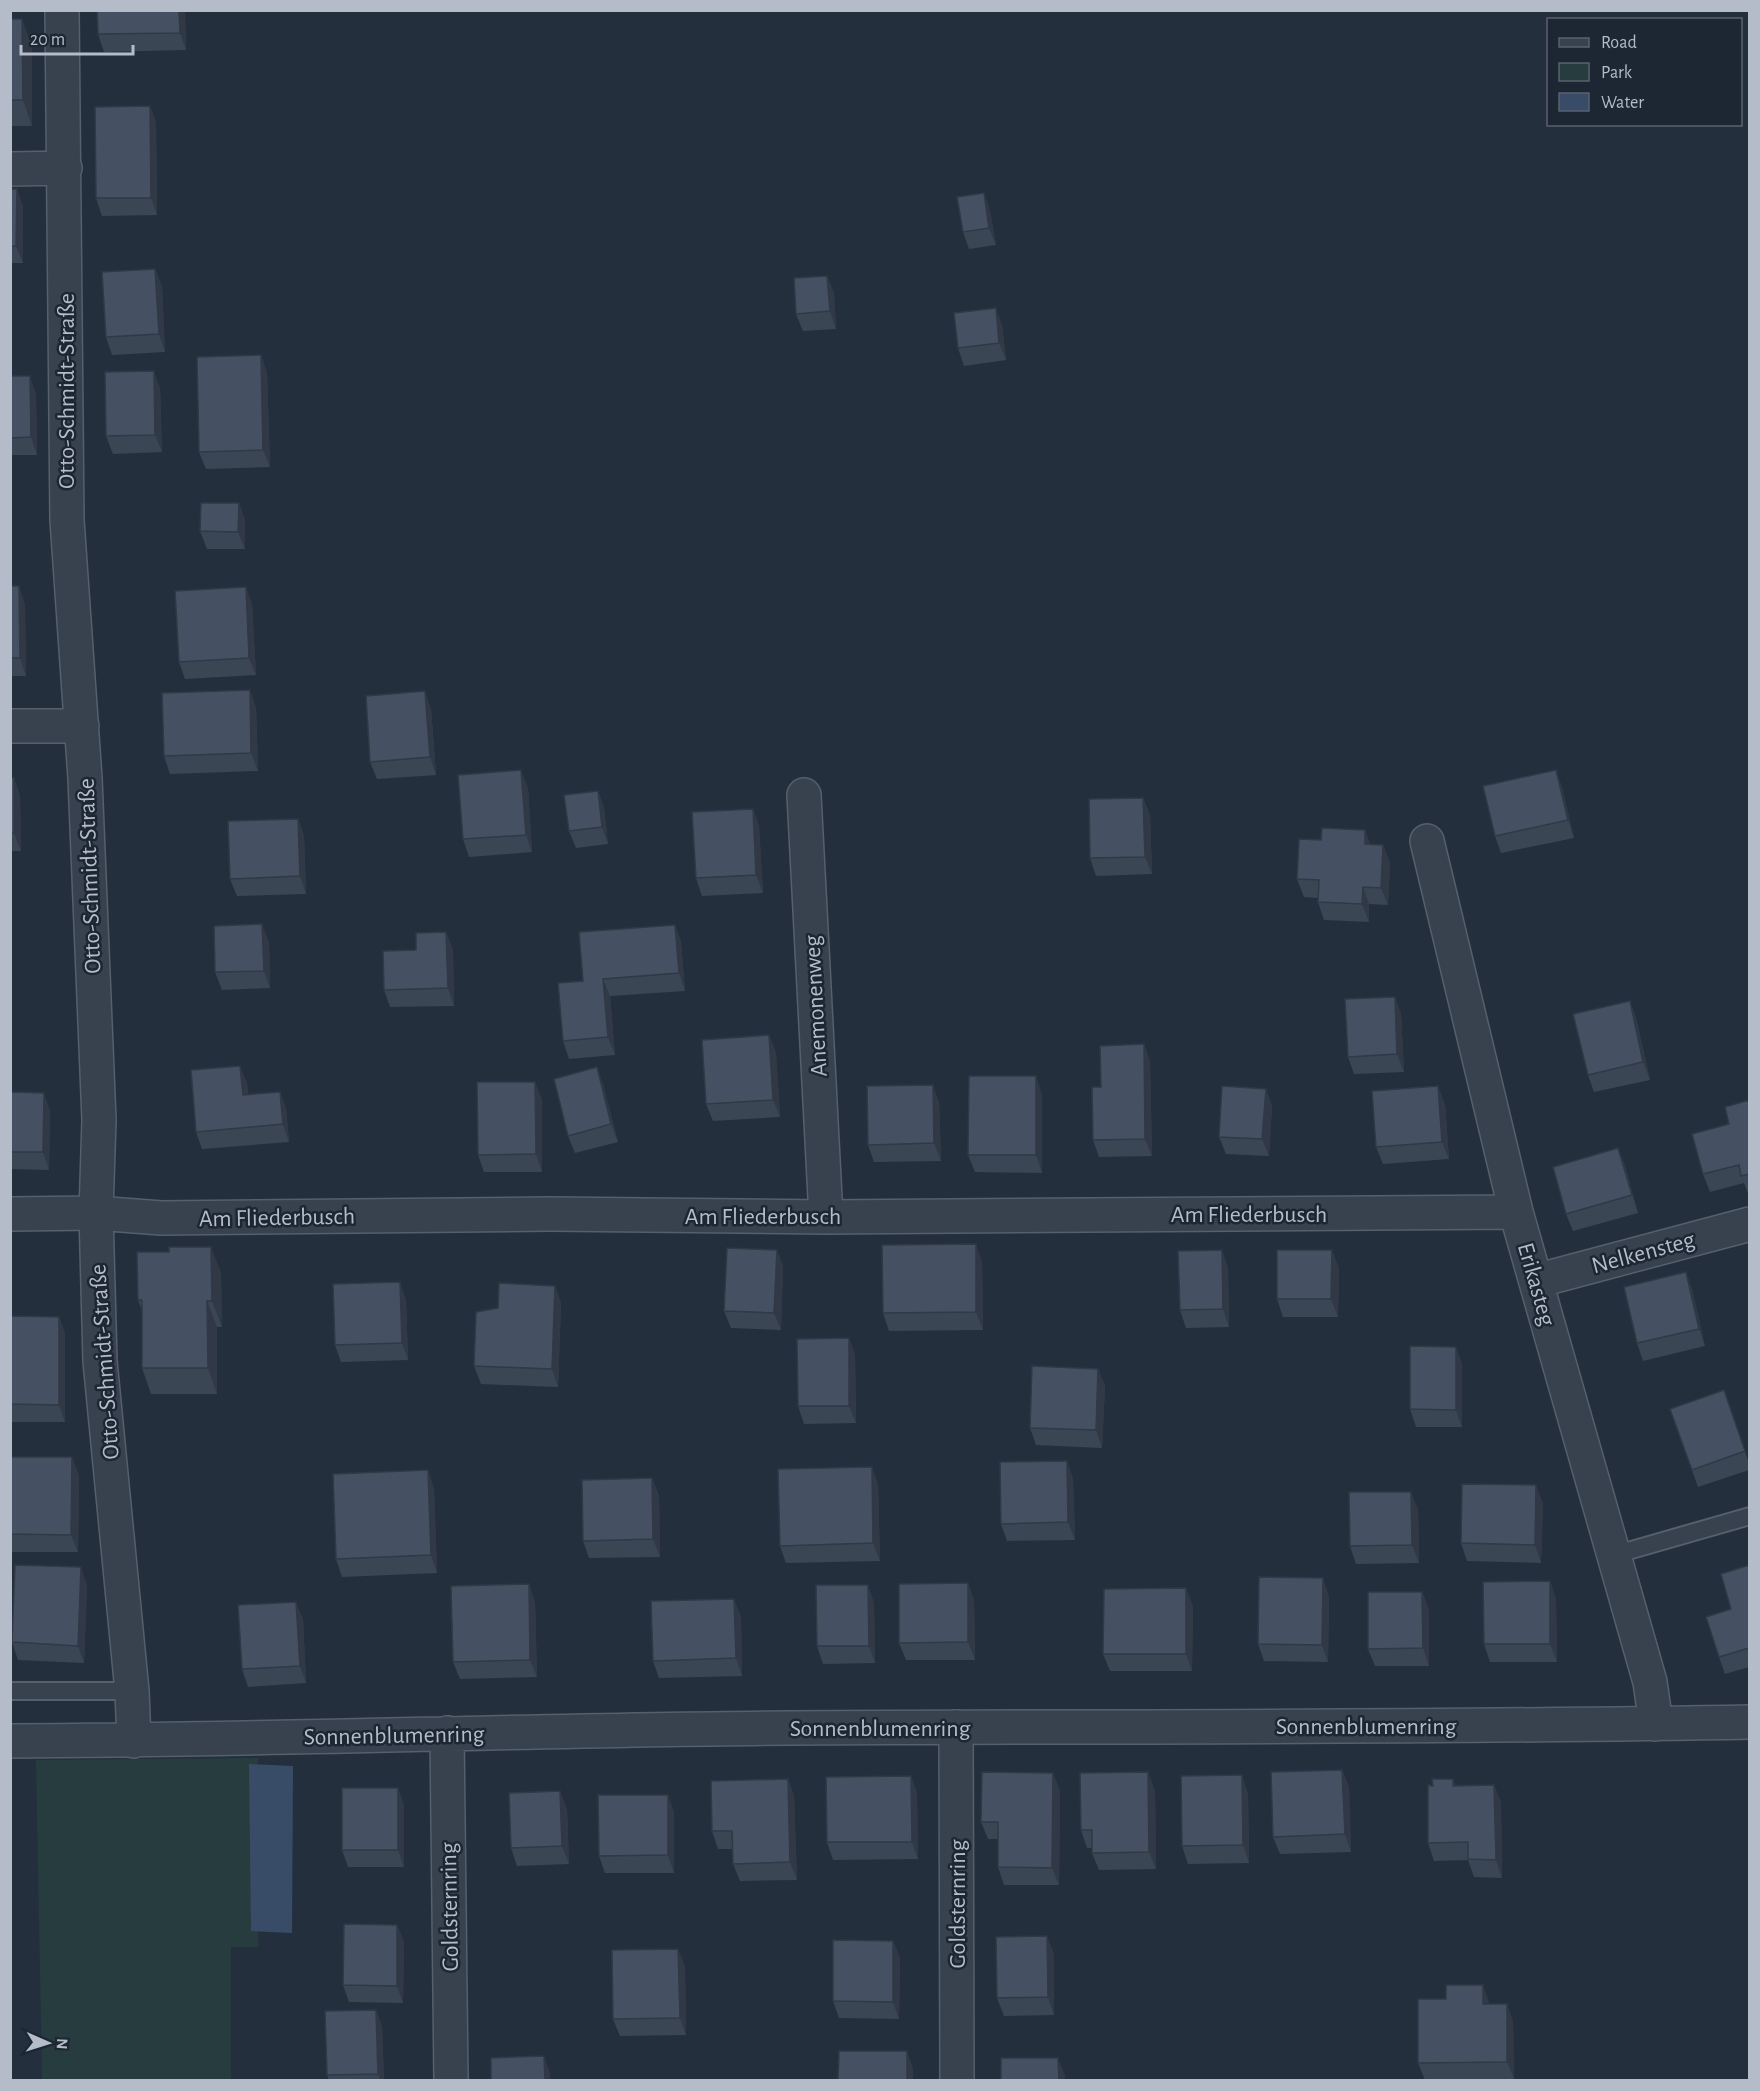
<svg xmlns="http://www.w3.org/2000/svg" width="1760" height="2091" font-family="'Alegreya Sans',sans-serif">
	<rect width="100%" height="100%" fill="#242f3e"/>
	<path fill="#263c3f" d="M258 1758V1947H231V2080H42L36 1760Z"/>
	<path fill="#394c67" d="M249 1764 293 1766 292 1933 251 1931Z"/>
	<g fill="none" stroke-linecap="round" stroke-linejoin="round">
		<g stroke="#565f6c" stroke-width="20">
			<path id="service" d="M1614 1555 1750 1516
				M10 1691H132"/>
		</g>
		<g stroke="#565f6c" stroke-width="36">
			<path id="minor" d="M62 10 67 520 85 778 99 1120 96 1213 100 1361 132 1691 134 1741
				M10 169 65 168
				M10 726H82
				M804 795 826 1217
				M1427 841 1516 1212 1650 1682 1656 1724
				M10 1214 96 1213 161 1218 551 1214 826 1217 1516 1212
				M1536 1281 1750 1224
				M956 1727 957 2080
				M447 1733 451 2080
				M10 1741C270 1740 529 1730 788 1728 1109 1726 1429 1728 1750 1722"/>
		</g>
		<use href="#service" stroke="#38414e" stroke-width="16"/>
		<use href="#minor" stroke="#38414e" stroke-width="33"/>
	</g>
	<path fill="#3b4654" d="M97 10H185L186 50 104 52 98 34Z
		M10 19 32 45V126H10Z
		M150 106 156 123 157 215 102 216 96 198Z
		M10 189H17L23 207V263H10Z
		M984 193 990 211 996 245 969 249 963 232Z
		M155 269 162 287 165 352 112 355 106 337Z
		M827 276 834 293 836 329 803 331 796 314Z
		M1002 325 1006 360 964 366 958 348Z
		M261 355 267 373 270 467 206 469 199 452Z
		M10 376 36 394 37 455H10Z
		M160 388 162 452 113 454 106 436Z
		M239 503 245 521V549H207L200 531Z
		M10 586 25 604 26 676H10Z
		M246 587 252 605 256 675 185 679 179 662Z
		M256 707 258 771 170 774 164 756Z
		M431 709 436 775 377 779 370 762Z
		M1556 770 1562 788 1574 838 1501 853 1495 836Z
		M10 778H14L20 796 21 851H10Z
		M528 788 532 852 469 857 463 839Z
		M598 791 604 808 608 844 576 848 569 831Z
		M1143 798 1150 815 1152 874 1096 876 1090 858Z
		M753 809 759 826 763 893 702 896 696 878Z
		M298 819 304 836 306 894 237 896 230 879Z
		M1371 845H1383L1390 863 1388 905 1369 904V922L1324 920 1318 902V898L1304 897 1297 879Z
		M675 925 681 942 685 991 610 996 615 1055 569 1059 563 1041 583 981Z
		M446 932 453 950 454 1006 390 1007 384 990 416 950Z
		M269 942 270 988 222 990 215 972Z
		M1395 997 1401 1014 1404 1072 1354 1074 1348 1057Z
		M1630 1001 1636 1018 1650 1080 1594 1092 1588 1075Z
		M769 1035 776 1053 780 1117 713 1121 706 1104Z
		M1144 1044 1150 1062 1152 1156 1099 1157 1093 1140 1101 1087Z
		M597 1067 603 1085 618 1142 575 1153 568 1136Z
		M247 1083 248 1094 280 1092 286 1109 289 1142 202 1149 196 1132Z
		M1266 1089 1272 1106 1269 1156 1226 1154 1219 1137Z
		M10 1092 50 1111 49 1170 10 1169Z
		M1042 1094V1173L975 1172 968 1155Z
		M542 1099V1172H484L478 1155Z
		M1749 1100V1193H1748L1744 1183 1710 1192 1703 1174 1729 1124Z
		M939 1102 941 1161 874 1162 868 1145Z
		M1445 1104 1449 1159 1383 1164 1376 1147Z
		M1618 1148 1625 1166 1638 1213 1573 1231 1566 1214Z
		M777 1250 783 1267 781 1330 731 1328 724 1311Z
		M982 1261 983 1330 889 1331 883 1313Z
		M1228 1267 1229 1327 1186 1328 1180 1310Z
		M1339 1268 1338 1317H1283L1277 1299Z
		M221 1272 222 1327H217V1394H151L142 1368V1311L138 1300Z
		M1686 1272 1692 1289 1705 1346 1643 1361 1637 1343Z
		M555 1286 561 1303 558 1387 481 1384 474 1366 498 1308Z
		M406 1300 408 1360 341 1362 335 1345Z
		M10 1316 59 1317 65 1334V1422H10Z
		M849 1338 855 1355 856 1423 804 1424 798 1406Z
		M1456 1347 1462 1364V1427H1416L1410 1409Z
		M1098 1369 1105 1386 1102 1448 1036 1445 1030 1428Z
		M1724 1390 1749 1463V1470L1698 1487 1670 1409Z
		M10 1457 79 1475 78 1552H10Z
		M652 1478 659 1496 660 1557 589 1558 583 1541Z
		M1073 1478 1075 1540 1007 1541 1001 1524Z
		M878 1484 880 1561 786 1563 780 1546Z
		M434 1488 437 1573 342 1577 336 1559Z
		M1543 1503 1541 1563 1467 1561 1461 1543Z
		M1418 1509 1419 1563 1356 1564 1350 1546Z
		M1749 1565V1667L1725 1674 1719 1657 1731 1609Z
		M1550 1581 1556 1599 1557 1662H1490L1484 1644Z
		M968 1583 974 1601 975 1660H906L899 1643Z
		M87 1585 84 1663 18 1660 12 1642Z
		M1422 1592 1429 1610V1666H1375L1368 1649Z
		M1329 1596 1328 1662 1264 1661 1258 1644Z
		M535 1602 537 1677 460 1679 453 1662Z
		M874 1602 875 1663 823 1664 817 1646Z
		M1193 1606 1192 1671H1110L1103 1654Z
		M741 1616 742 1676 659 1678 653 1661Z
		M303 1619 306 1683 248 1687 242 1669Z
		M1342 1770 1349 1787 1351 1852 1280 1854 1273 1837Z
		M911 1776 917 1793 918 1859 833 1860 827 1842Z
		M788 1779 794 1796 797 1880 740 1881 733 1864V1849H718L712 1831Z
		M1453 1779 1455 1786 1494 1785 1501 1803 1502 1878 1474 1877 1468 1860 1434 1861 1428 1843 1433 1786Z
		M398 1788 404 1806V1867H348L342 1850Z
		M1060 1790 1059 1885H1004L998 1867V1839H988L981 1822Z
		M1155 1790 1156 1869 1099 1870 1092 1853V1848H1087L1081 1830Z
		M1248 1793 1249 1863 1188 1864 1182 1846Z
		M567 1809 569 1864 517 1866 511 1848Z
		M674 1812V1873H605L599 1856Z
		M397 1925 404 1942 403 2003 349 2002 343 1985Z
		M893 1941 900 1958 899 2019 839 2018 833 2001Z
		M1054 1954V2015L1004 2016 997 1998Z
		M685 1966 686 2035 620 2036 613 2019Z
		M1489 2002V2004L1513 2021 1514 2079 1425 2080 1418 2063Z
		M376 2010 382 2027 384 2080H329L327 2075Z"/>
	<path fill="#303945" d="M179 10H185L186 50 180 33Z
		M22 19 32 45V126L23 100Z
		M150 106 156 123 157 215 151 198Z
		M17 189 23 207V263L16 246Z
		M984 193 990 211 996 245 989 228Z
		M155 269 162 287 165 352 159 334Z
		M827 276 834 293 836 329 830 311Z
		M996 308 1002 325 1006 360 999 343Z
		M261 355 267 373 270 467 263 450Z
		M154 371 160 388 162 452 155 435Z
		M30 376 36 394 37 455 31 437Z
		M239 503 245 521V549L238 532Z
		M19 586 25 604 26 676 20 658Z
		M246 587 252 605 256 675 249 658Z
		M250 690 256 707 258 771 251 753Z
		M425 691 431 709 436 775 430 757Z
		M521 770 528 788 532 852 526 835Z
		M1556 770 1562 788 1574 838 1568 820Z
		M14 778 20 796 21 851 14 833Z
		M598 791 604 808 608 844 602 827Z
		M1143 798 1150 815 1152 874 1145 857Z
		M753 809 759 826 763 893 756 875Z
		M298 819 304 836 306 894 300 876Z
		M1365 830 1372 848 1365 844Z
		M1383 845 1390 863 1388 905 1381 888Z
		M1363 887 1369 904V922L1362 904Z
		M262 924 269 942 270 988 264 971Z
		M675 925 681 942 685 991 679 973Z
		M446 932 453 950 454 1006 448 988Z
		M603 979 610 996 615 1055 608 1037Z
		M1395 997 1401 1014 1404 1072 1397 1054Z
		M1630 1001 1636 1018 1650 1080 1643 1062Z
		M769 1035 776 1053 780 1117 773 1100Z
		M1144 1044 1150 1062 1152 1156 1145 1139Z
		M240 1066 247 1083 250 1112 243 1095Z
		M597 1067 603 1085 618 1142 611 1124Z
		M1036 1076 1042 1094V1173L1036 1155Z
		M535 1082 542 1099V1172L536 1154Z
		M933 1085 939 1102 941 1161 934 1143Z
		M1438 1086 1445 1104 1449 1159 1442 1142Z
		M1266 1089 1272 1106 1269 1156 1262 1139Z
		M280 1092 286 1109 289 1142 283 1124Z
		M44 1093 50 1111 49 1170 43 1152Z
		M1618 1148 1625 1166 1638 1213 1632 1195Z
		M976 1244 982 1261 983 1330 976 1312Z
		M211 1247 221 1272 222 1327 212 1301Z
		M777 1250 783 1267 781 1330 774 1313Z
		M1222 1250 1228 1267 1229 1327 1223 1309Z
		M1332 1250 1339 1268 1338 1317 1331 1299Z
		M1686 1272 1692 1289 1705 1346 1699 1329Z
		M400 1282 406 1300 408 1360 402 1343Z
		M555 1286 561 1303 558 1387 552 1369Z
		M207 1301 217 1327V1394L208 1368Z
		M59 1317 65 1334V1422L59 1405Z
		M849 1338 855 1355 856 1423 849 1406Z
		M1456 1347 1462 1364V1427L1456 1410Z
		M1098 1369 1105 1386 1102 1448 1096 1430Z
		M72 1457 79 1475 78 1552 71 1535Z
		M1067 1461 1073 1478 1075 1540 1068 1522Z
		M872 1467 878 1484 880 1561 873 1543Z
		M428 1470 434 1488 437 1573 431 1555Z
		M652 1478 659 1496 660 1557 653 1539Z
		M1536 1485 1543 1503 1541 1563 1535 1545Z
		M1411 1492 1418 1509 1419 1563 1412 1545Z
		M81 1567 87 1585 84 1663 78 1646Z
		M1323 1578 1329 1596 1328 1662 1322 1645Z
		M1550 1581 1556 1599 1557 1662 1550 1644Z
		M968 1583 974 1601 975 1660 968 1642Z
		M529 1584 535 1602 537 1677 530 1660Z
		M868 1585 874 1602 875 1663 869 1646Z
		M1186 1588 1193 1606 1192 1671 1186 1654Z
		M1422 1592 1429 1610V1666L1423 1648Z
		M734 1599 741 1616 742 1676 736 1658Z
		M296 1602 303 1619 306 1683 300 1666Z
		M1342 1770 1349 1787 1351 1852 1345 1834Z
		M1148 1772 1155 1790 1156 1869 1149 1852Z
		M1053 1773 1060 1790 1059 1885 1052 1868Z
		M1242 1775 1248 1793 1249 1863 1243 1845Z
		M911 1776 917 1793 918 1859 912 1842Z
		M788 1779 794 1796 797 1880 790 1862Z
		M1494 1785 1501 1803 1502 1878 1496 1860Z
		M398 1788 404 1806V1867L398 1850Z
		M560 1791 567 1809 569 1864 562 1846Z
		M668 1795 674 1812V1873L668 1855Z
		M397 1925 404 1942 403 2003 397 1986Z
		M1047 1936 1054 1954V2015L1048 1997Z
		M893 1941 900 1958 899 2019 893 2002Z
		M678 1949 685 1966 686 2035 680 2018Z
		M1483 1985 1489 2002V2022L1483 2004Z
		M1507 2004 1513 2021 1514 2079 1507 2062Z
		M376 2010 382 2027 384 2080H380L378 2074Z
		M907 2051 913 2069V2080H907Z
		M544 2056 550 2073V2080H545Z
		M1058 2058 1065 2075V2080H1059Z"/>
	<path fill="#455162" stroke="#303945" stroke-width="1.5" d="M97 10H179L180 33 98 34Z
		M10 19H22L23 100H10Z
		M150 106 151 198H96L95 107Z
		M10 189H17L16 246H10Z
		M984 193 989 228 963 232 957 197Z
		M155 269 159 334 106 337 102 272Z
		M827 276 830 311 796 314 794 278Z
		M996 308 999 343 958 348 954 313Z
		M261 355 263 450 199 452 197 357Z
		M154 371 155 435 106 436 105 372Z
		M10 376H30L31 437 10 438Z
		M201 503H239L238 532 200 531Z
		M10 586H19L20 658H10Z
		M246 587 249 658 179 662 175 591Z
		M250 690 251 753 164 756 162 693Z
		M425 691 430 757 370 762 366 696Z
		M521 770 526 835 463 839 458 775Z
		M1556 770 1568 820 1495 836 1483 786Z
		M10 778H14V833H10Z
		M598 791 602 827 569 831 564 795Z
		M1143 798 1145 857 1090 858 1089 799Z
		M753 809 756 875 696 878 692 812Z
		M298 819 300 876 230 879 228 821Z
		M1322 828 1365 830V844L1383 845 1381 888 1363 887 1362 904 1318 902 1319 880 1297 879 1299 839 1321 840Z
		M262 924 264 971 215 972 214 926Z
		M675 925 679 973 603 979 608 1037 563 1041 558 983 583 981 579 932Z
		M446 932 448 988 384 990 383 951 416 950V933Z
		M1395 997 1397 1054 1348 1057 1345 999Z
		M1630 1001 1643 1062 1588 1075 1573 1014Z
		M769 1035 773 1100 706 1104 702 1040Z
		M1144 1044 1145 1139 1093 1140 1092 1087H1101L1100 1046Z
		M240 1066 243 1095 280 1092 283 1124 196 1132 191 1070Z
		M597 1067 611 1124 568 1136 554 1079Z
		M969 1076H1036V1155H968Z
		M477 1082H535L536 1154 478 1155Z
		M933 1085 934 1143 868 1145 867 1086Z
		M1222 1086 1266 1089 1262 1139 1219 1137Z
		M1438 1086 1442 1142 1376 1147 1372 1091Z
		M10 1092 44 1093 43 1152H10Z
		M1749 1100V1174L1741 1176 1739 1165 1703 1174 1692 1134 1729 1124 1725 1107Z
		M1618 1148 1632 1195 1566 1214 1553 1167Z
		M976 1244V1312L883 1313 882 1245Z
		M169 1247H211L212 1301H207L208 1368H142V1300H138L137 1252H169Z
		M727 1248 777 1250 774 1313 724 1311Z
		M1222 1250 1223 1309 1180 1310 1178 1251Z
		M1277 1250H1332L1331 1299H1277Z
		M1686 1272 1699 1329 1637 1343 1624 1287Z
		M400 1282 402 1343 335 1345 333 1284Z
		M499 1283 555 1286 552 1369 474 1366 476 1312 498 1308Z
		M10 1316 59 1317V1405L10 1404Z
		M849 1338V1406H798L797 1339Z
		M1410 1346 1456 1347V1410L1410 1409Z
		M1032 1366 1098 1369 1096 1430 1030 1428Z
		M1724 1390 1745 1451 1692 1470 1670 1409Z
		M10 1457H72L71 1535 10 1534Z
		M1067 1461 1068 1522 1001 1524 1000 1462Z
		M872 1467 873 1543 780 1546 778 1469Z
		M428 1470 431 1555 336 1559 333 1474Z
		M652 1478 653 1539 583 1541 582 1480Z
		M1462 1484 1536 1485 1535 1545 1461 1543Z
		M1349 1492H1411L1412 1545 1350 1546Z
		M15 1565 81 1567 78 1646 12 1642Z
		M1749 1565V1648L1719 1657 1706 1617 1731 1609 1721 1574Z
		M1259 1577 1323 1578 1322 1645 1258 1644Z
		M1550 1581V1644H1484L1483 1582Z
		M968 1583V1642L899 1643V1584Z
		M529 1584 530 1660 453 1662 451 1586Z
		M816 1585H868L869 1646H817Z
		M1186 1588V1654H1103L1104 1589Z
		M1368 1592H1422L1423 1648 1368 1649Z
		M734 1599 736 1658 653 1661 651 1601Z
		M296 1602 300 1666 242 1669 238 1605Z
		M1342 1770 1345 1834 1273 1837 1271 1772Z
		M982 1772 1053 1773 1052 1868 998 1867V1822H981Z
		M1148 1772 1149 1852 1092 1853V1830H1081L1080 1773Z
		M1242 1775 1243 1845 1182 1846 1181 1776Z
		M911 1776 912 1842H827L826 1777Z
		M788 1779 790 1862 733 1864 732 1831H712L711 1781Z
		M1432 1779H1453V1786L1494 1785 1496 1860 1468 1859V1842L1428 1843V1785L1433 1786Z
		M342 1788H398V1850H342Z
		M560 1791 562 1846 511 1848 509 1793Z
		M598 1795H668V1855L599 1856Z
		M344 1924 397 1925V1986L343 1985Z
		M1047 1936 1048 1997 997 1998 996 1937Z
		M833 1940 893 1941V2002L833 2001Z
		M678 1949 680 2018 613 2019 612 1950Z
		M1446 1985H1483V2004H1507V2062L1418 2063V1999H1446Z
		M376 2010 378 2074 327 2075 325 2011Z
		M839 2051H907V2080H838Z
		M544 2056 545 2080H491V2058Z
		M1001 2058H1058L1059 2080H1001Z"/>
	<g text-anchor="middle" stroke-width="5" stroke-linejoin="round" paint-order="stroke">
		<g font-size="24" fill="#b4bcc9" stroke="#1d2633">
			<text transform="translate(66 391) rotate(-90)" y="8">Otto-Schmidt-Straße</text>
			<text transform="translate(89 876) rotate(-92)" y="8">Otto-Schmidt-Straße</text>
			<text transform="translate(815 1006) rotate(-93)" y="8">Anemonenweg</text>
			<text x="1249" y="1222">Am Fliederbusch</text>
			<text x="763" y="1224">Am Fliederbusch</text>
			<text transform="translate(277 1217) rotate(-1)" y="8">Am Fliederbusch</text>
			<text transform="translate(1643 1252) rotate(-15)" y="8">Nelkensteg</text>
			<text transform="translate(1537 1284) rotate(74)" y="8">Erikasteg</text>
			<text transform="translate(104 1362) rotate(-94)" y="8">Otto-Schmidt-Straße</text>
			<text x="1366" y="1734">Sonnenblumenring</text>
			<text x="880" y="1736">Sonnenblumenring</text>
			<text transform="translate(394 1735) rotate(-1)" y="8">Sonnenblumenring</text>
			<text transform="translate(957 1904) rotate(-90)" y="8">Goldsternring</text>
			<text transform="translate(449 1907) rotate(-91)" y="8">Goldsternring</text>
		</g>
	</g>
	<rect width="1760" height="2091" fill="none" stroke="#b4bcc9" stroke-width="24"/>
	<rect x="1547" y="18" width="195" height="108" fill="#1d2633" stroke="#59626f" stroke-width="1.5"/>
	<rect x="1559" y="38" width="30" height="9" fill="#38414e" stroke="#59626f" stroke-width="1.5"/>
	<text x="1601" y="48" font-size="18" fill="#b4bcc9">Road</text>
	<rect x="1559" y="63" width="30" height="18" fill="#263c3f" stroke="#59626f" stroke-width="1.5"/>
	<text x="1601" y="78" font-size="18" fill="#b4bcc9">Park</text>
	<rect x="1559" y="93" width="30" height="18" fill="#394c67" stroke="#59626f" stroke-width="1.5"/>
	<text x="1601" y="108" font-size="18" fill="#b4bcc9">Water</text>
	<g transform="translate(48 2043) rotate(93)" stroke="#1d2633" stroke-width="4.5" paint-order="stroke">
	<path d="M0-4.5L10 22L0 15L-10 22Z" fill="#b4bcc9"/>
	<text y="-9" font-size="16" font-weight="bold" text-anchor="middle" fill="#b4bcc9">N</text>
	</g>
	<path d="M21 45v9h112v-9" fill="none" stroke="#b4bcc9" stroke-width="3"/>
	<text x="30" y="45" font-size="18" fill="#b4bcc9" stroke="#1d2633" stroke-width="4.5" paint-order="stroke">20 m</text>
</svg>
